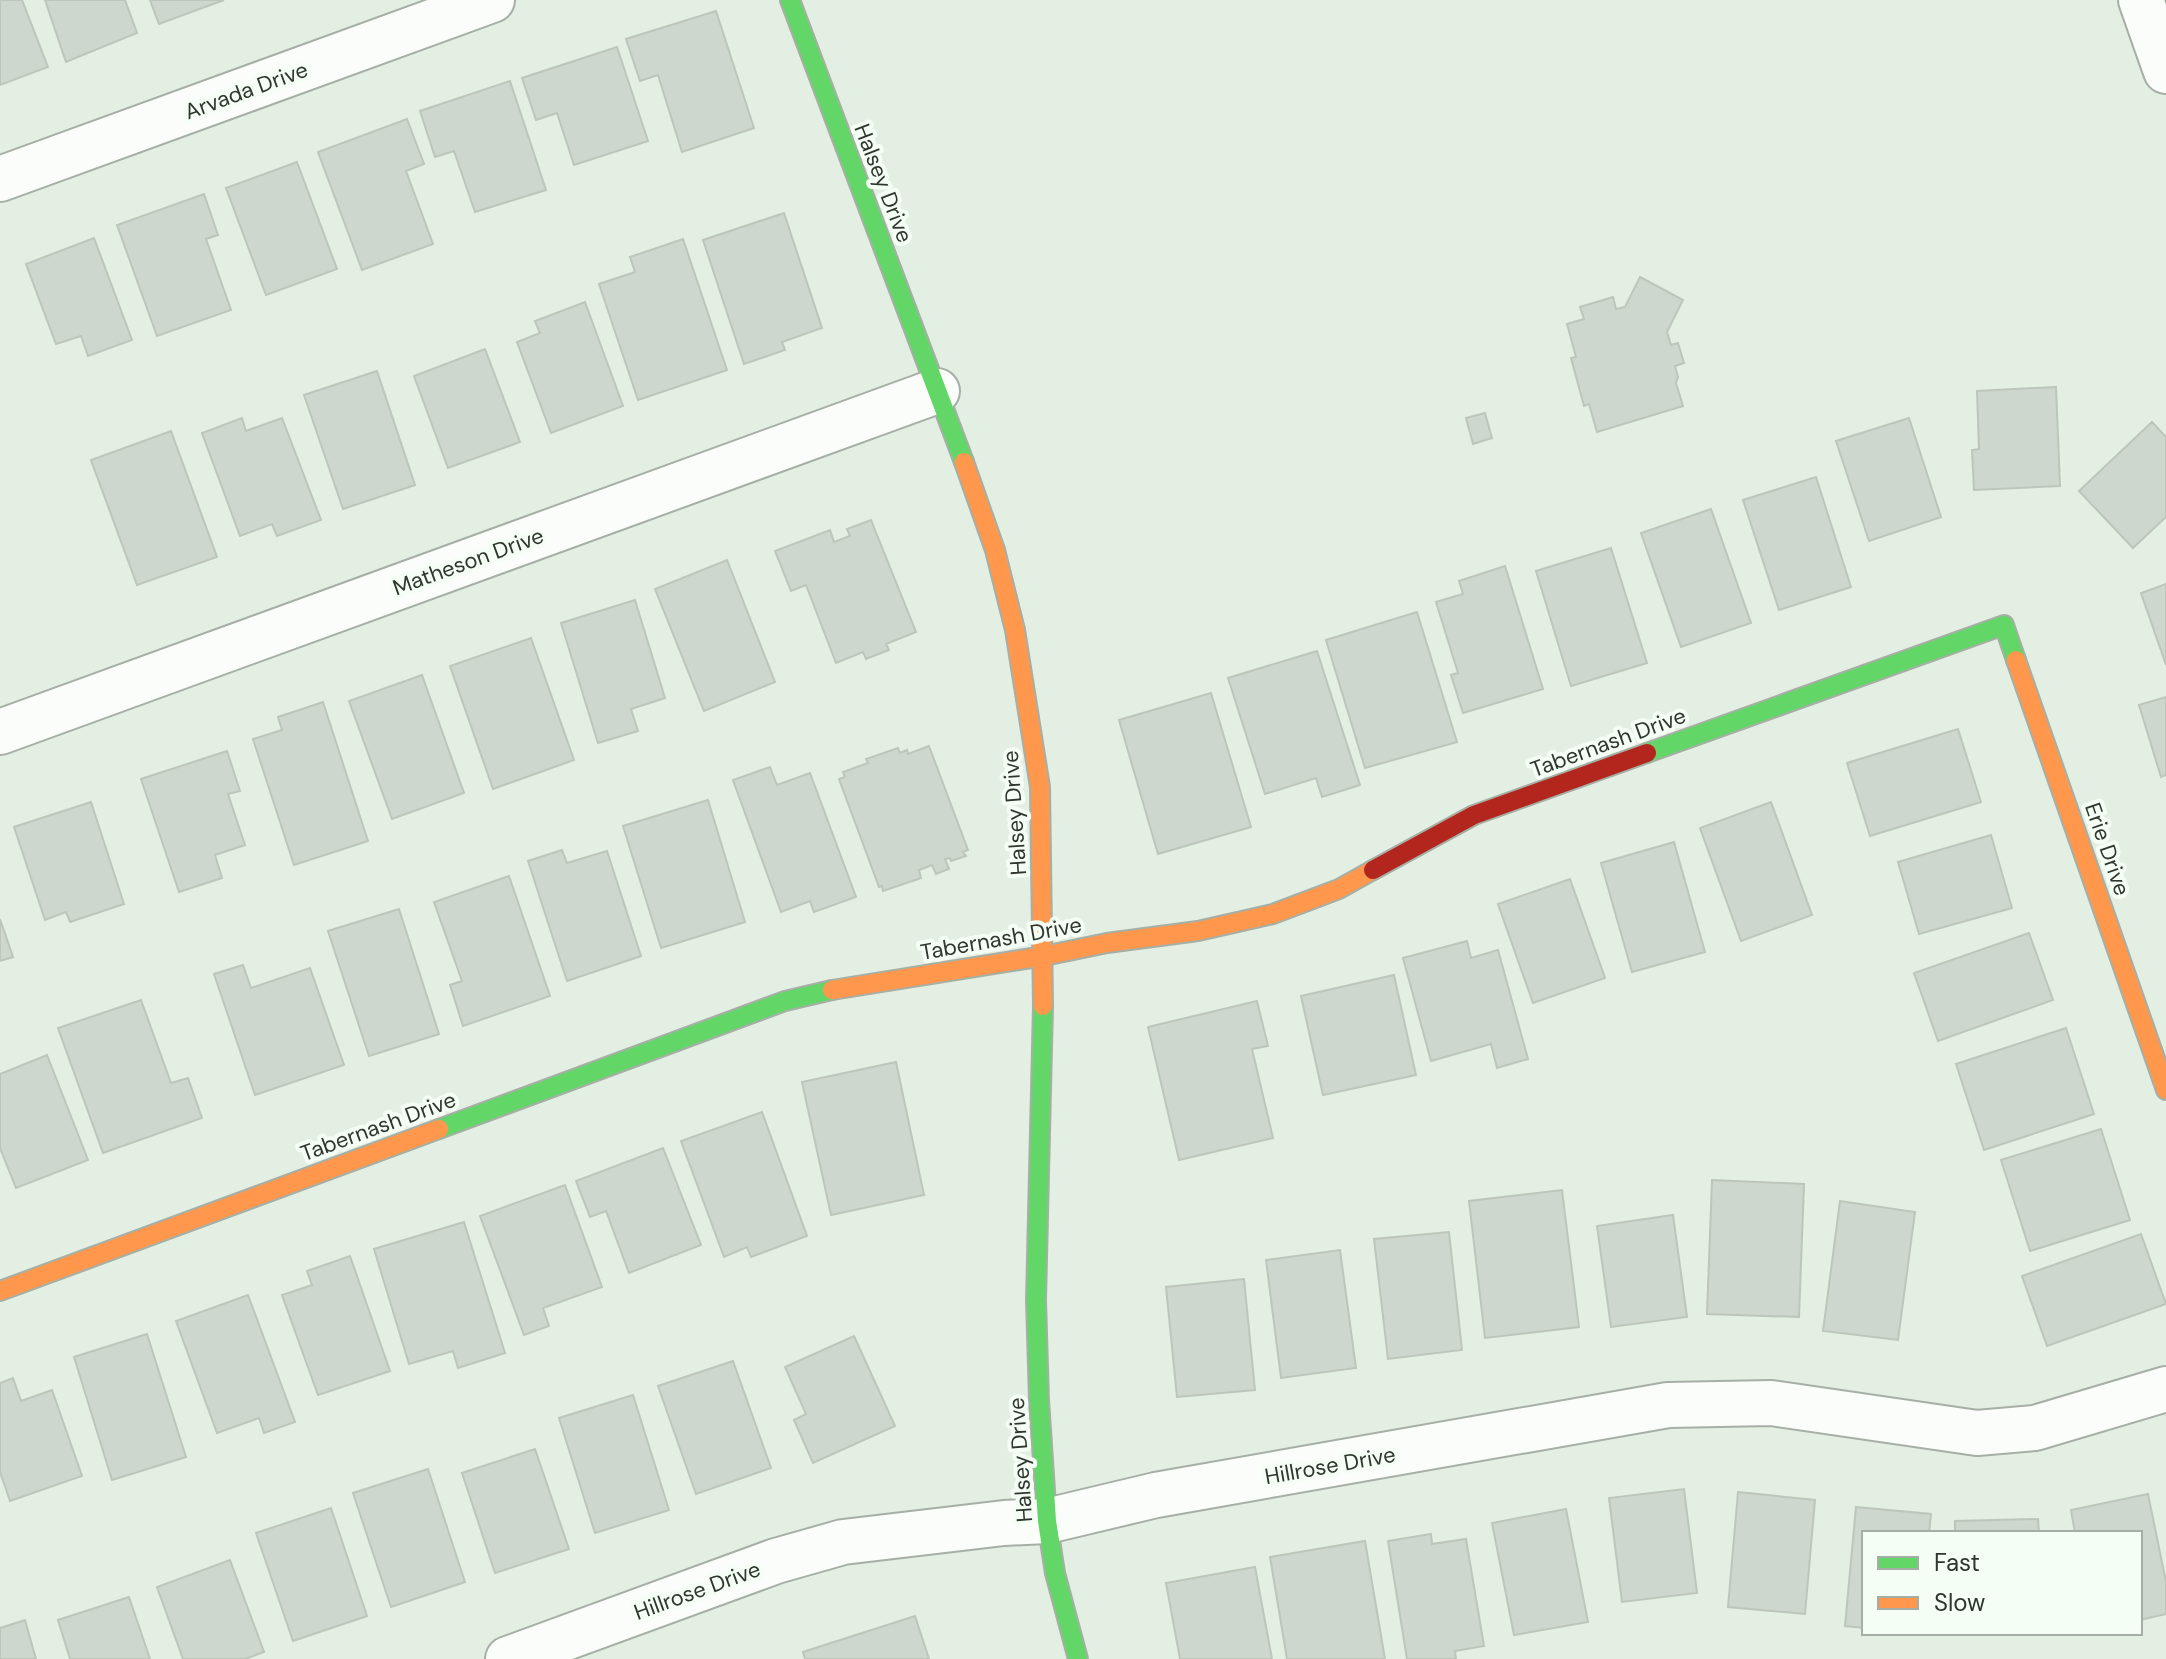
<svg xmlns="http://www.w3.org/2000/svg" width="2166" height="1659" font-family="'DM Sans',sans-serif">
	<rect width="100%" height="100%" fill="#e3efe2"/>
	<path fill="#ced7cd" stroke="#bcc6bb" stroke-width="2" d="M0 0H22L48 67 0 85Z
		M45 0H125L137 33 66 62Z
		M150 0H224L159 24Z
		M716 11 754 128 682 152 658 75 640 81 626 39Z
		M617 47 648 141 574 165 557 113 536 120 522 78Z
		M510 81 546 190 475 212 454 151 435 157 420 111Z
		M407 119 424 164 406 171 433 244 362 270 318 152Z
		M297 162 337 269 266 295 226 188Z
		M204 194 218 235 206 239 231 310 157 336 117 225Z
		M784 213 822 328 782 342 785 350 744 364 703 240Z
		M94 238 132 340 88 356 81 336 56 344 26 264Z
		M683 239 727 370 638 400 599 284 635 272 630 257Z
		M1640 277 1683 300 1667 332 1671 345 1678 343 1684 363 1675 366 1678 377 1676 383 1683 406 1597 432 1589 404 1584 406 1571 358 1576 357 1567 324 1584 319 1580 307 1613 297 1616 309 1625 307Z
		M585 302 623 406 551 433 517 342 540 333 535 321Z
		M485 349 520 442 448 468 414 376Z
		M377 371 415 485 343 509 304 395Z
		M2056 387 2060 486 1974 490 1972 450 1979 449 1977 391Z
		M1485 413 1492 438 1473 444 1466 418Z
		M242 418 246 431 282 418 321 520 277 536 272 524 240 536 202 433Z
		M1909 418 1941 517 1869 541 1836 441Z
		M2152 422 2166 437V517L2133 548 2079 491Z
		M171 431 217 557 137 585 91 460Z
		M1816 477 1851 587 1779 610 1743 500Z
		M1711 509 1751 623 1681 647 1641 533Z
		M871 520 916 632 886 644 889 650 866 659 863 652 836 663 806 585 791 591 775 551 830 530 834 542 850 536 847 529Z
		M1611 548 1647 663 1571 686 1536 571Z
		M727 560 775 682 704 711 655 589Z
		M1505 566 1543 689 1463 713 1451 675 1458 673 1436 602 1463 594 1459 581Z
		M2166 584V665L2141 593Z
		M635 600 665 698 631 709 638 731 598 743 561 623Z
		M1417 612 1457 742 1365 768 1326 640Z
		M531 638 574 760 493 789 450 666Z
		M1317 651 1360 785 1322 797 1316 778 1265 794 1228 678Z
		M422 675 464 793 392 819 349 701Z
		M1211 693 1251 827 1158 854 1119 720Z
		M2166 697V775L2161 777 2139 705Z
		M323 702 368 841 294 865 253 739 282 730 278 717Z
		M1958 729 1981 802 1870 836 1847 763Z
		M929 746 968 850 963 852 966 856 951 861 950 858 945 859 949 869 936 874 932 865 919 870 921 878 883 891 882 886 879 887 839 779 845 777 843 772 868 763 866 759 898 748 900 753 907 750 908 754Z
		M227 751 240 791 228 794 245 845 215 855 222 878 179 892 141 779Z
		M770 767 777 785 810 773 856 897 814 912 810 901 781 912 733 780Z
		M708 800 745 922 661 948 623 826Z
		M91 802 124 904 70 922 66 912 45 920 14 827Z
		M1771 802 1812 915 1741 941 1700 828Z
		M1991 835 2012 908 1919 934 1898 862Z
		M1674 842 1705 952 1632 972 1601 863Z
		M562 850 567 863 607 851 641 956 567 981 528 861Z
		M509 876 550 996 463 1026 450 985 462 981 434 902Z
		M1570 879 1605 978 1533 1003 1498 904Z
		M399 909 439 1034 369 1056 328 931Z
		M0 919 13 957 0 961Z
		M2029 933 2053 1000 1938 1041 1914 973Z
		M1467 941 1471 958 1498 950 1528 1059 1497 1068 1491 1044 1431 1061 1403 958Z
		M243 965 251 988 310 968 344 1065 255 1095 214 974Z
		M1394 975 1416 1075 1323 1095 1301 996Z
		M141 1000 171 1083 188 1078 202 1118 103 1153 58 1028Z
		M1257 1001 1268 1046 1252 1049 1273 1138 1179 1160 1148 1027Z
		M2066 1028 2094 1114 1984 1150 1956 1064Z
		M47 1055 88 1160 16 1188 0 1148V1074Z
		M896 1062 924 1195 831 1215 802 1082Z
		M762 1112 807 1236 751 1257 747 1247 724 1257 681 1141Z
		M2101 1129 2130 1220 2030 1251 2001 1160Z
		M663 1148 701 1245 629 1273 606 1211 590 1217 576 1181Z
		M1712 1180 1804 1184 1799 1317 1707 1314Z
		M565 1185 602 1287 543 1308 549 1326 524 1335 480 1216Z
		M1562 1190 1579 1327 1485 1338 1469 1201Z
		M1840 1201 1915 1212 1898 1340 1823 1331Z
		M1673 1215 1687 1317 1611 1327 1597 1226Z
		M464 1222 505 1353 458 1368 453 1351 409 1364 374 1249Z
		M1449 1232 1462 1350 1388 1359 1374 1239Z
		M2141 1234 2166 1304 2047 1346 2022 1276Z
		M1340 1250 1356 1368 1281 1378 1266 1260Z
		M350 1256 390 1371 318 1395 282 1295 312 1285 307 1271Z
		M1244 1279 1255 1390 1177 1397 1166 1287Z
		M248 1295 295 1422 264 1433 259 1418 217 1433 176 1321Z
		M147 1334 186 1457 112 1480 74 1357Z
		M854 1336 895 1426 813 1463 794 1420 806 1414 785 1367Z
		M733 1361 771 1468 696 1494 658 1386Z
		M13 1378 21 1401 52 1390 82 1476 10 1501 0 1472V1383Z
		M633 1395 669 1510 595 1533 559 1418Z
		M535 1449 569 1549 495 1573 462 1473Z
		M428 1469 465 1582 391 1607 353 1493Z
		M1684 1489 1697 1593 1622 1602 1609 1498Z
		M1738 1492 1815 1500 1805 1614 1728 1607Z
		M2148 1494 2166 1582V1614L2140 1620V1533H2075L2071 1510Z
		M1856 1507 1931 1514 1929 1533H1864V1628L1845 1626Z
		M331 1508 367 1616 293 1641 256 1533Z
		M1566 1509 1588 1622 1514 1635 1492 1523Z
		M2038 1519 2039 1533H1955V1521Z
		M1431 1534 1432 1544 1466 1539 1484 1646 1455 1651 1456 1659H1407L1388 1541Z
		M1365 1541 1385 1659H1287L1270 1557Z
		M230 1560 264 1652 245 1659H183L157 1587Z
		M1255 1567 1272 1659H1180L1166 1583Z
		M129 1597 150 1659H70L58 1620Z
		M915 1616 929 1659H805L803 1652Z
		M25 1620 36 1659H0V1628Z"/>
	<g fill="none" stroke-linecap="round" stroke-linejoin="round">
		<g stroke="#a6afa5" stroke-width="48">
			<path id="street" d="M2141 0 2166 71
				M0 179 492 0
				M0 732 937 391
				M508 1659 776 1561 843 1542 1004 1523 1047 1521 1156 1495 1668 1405 1771 1403 1977 1433 2035 1428 2166 1389"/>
		</g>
		<g stroke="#a6afa5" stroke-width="22">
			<path id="fast" d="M790 0 964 462
				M1647 753 2004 625 2016 660
				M1043 1006 1036 1300 1039 1400 1047 1521 1055 1573 1078 1659
				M439 1129 785 1001 832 990"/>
		</g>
		<g stroke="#a6afa5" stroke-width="22">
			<path id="slow" d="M964 462 995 550 1015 630 1040 787 1043 1006
				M2016 660 2166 1090
				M832 990 1044 956 1107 943 1198 931 1273 914 1339 889 1373 870
				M0 1291 439 1129"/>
		</g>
		<g stroke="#a6afa5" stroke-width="22">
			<path id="jam" d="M1373 870 1474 815 1647 753"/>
		</g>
		<use href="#street" stroke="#fbfdfb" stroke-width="44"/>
		<use href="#fast" stroke="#63d668" stroke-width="18"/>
		<use href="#slow" stroke="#ff974d" stroke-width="18"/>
		<use href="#jam" stroke="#b3261e" stroke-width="18"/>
	</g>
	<g text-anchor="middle" stroke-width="8" stroke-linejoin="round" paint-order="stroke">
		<g font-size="22" fill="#2e362d" stroke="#f5fef4">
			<text transform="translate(246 90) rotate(-20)" y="8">Arvada Drive</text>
			<text transform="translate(884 183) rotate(69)" y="8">Halsey Drive</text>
			<text transform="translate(468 561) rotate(-20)" y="8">Matheson Drive</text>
			<text transform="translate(1608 742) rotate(-20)" y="8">Tabernash Drive</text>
			<text transform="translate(1014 813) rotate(-94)" y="8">Halsey Drive</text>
			<text transform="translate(2108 849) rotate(71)" y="8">Erie Drive</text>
			<text transform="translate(1001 938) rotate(-10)" y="8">Tabernash Drive</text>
			<text transform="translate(378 1126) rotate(-20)" y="8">Tabernash Drive</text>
			<text transform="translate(1020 1460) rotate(-94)" y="8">Halsey Drive</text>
			<text transform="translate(1330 1465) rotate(-10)" y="8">Hillrose Drive</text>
			<text transform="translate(697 1590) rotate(-20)" y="8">Hillrose Drive</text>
		</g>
	</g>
	<rect x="1862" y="1531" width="280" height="104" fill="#f5fef4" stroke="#a5aea4" stroke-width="2"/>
	<rect x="1878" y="1557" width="40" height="12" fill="#63d668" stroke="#a5aea4" stroke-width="2"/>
	<text x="1934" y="1571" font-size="24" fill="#2e362d">Fast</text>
	<rect x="1878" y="1597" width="40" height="12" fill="#ff974d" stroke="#a5aea4" stroke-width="2"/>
	<text x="1934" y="1611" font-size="24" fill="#2e362d">Slow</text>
</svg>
